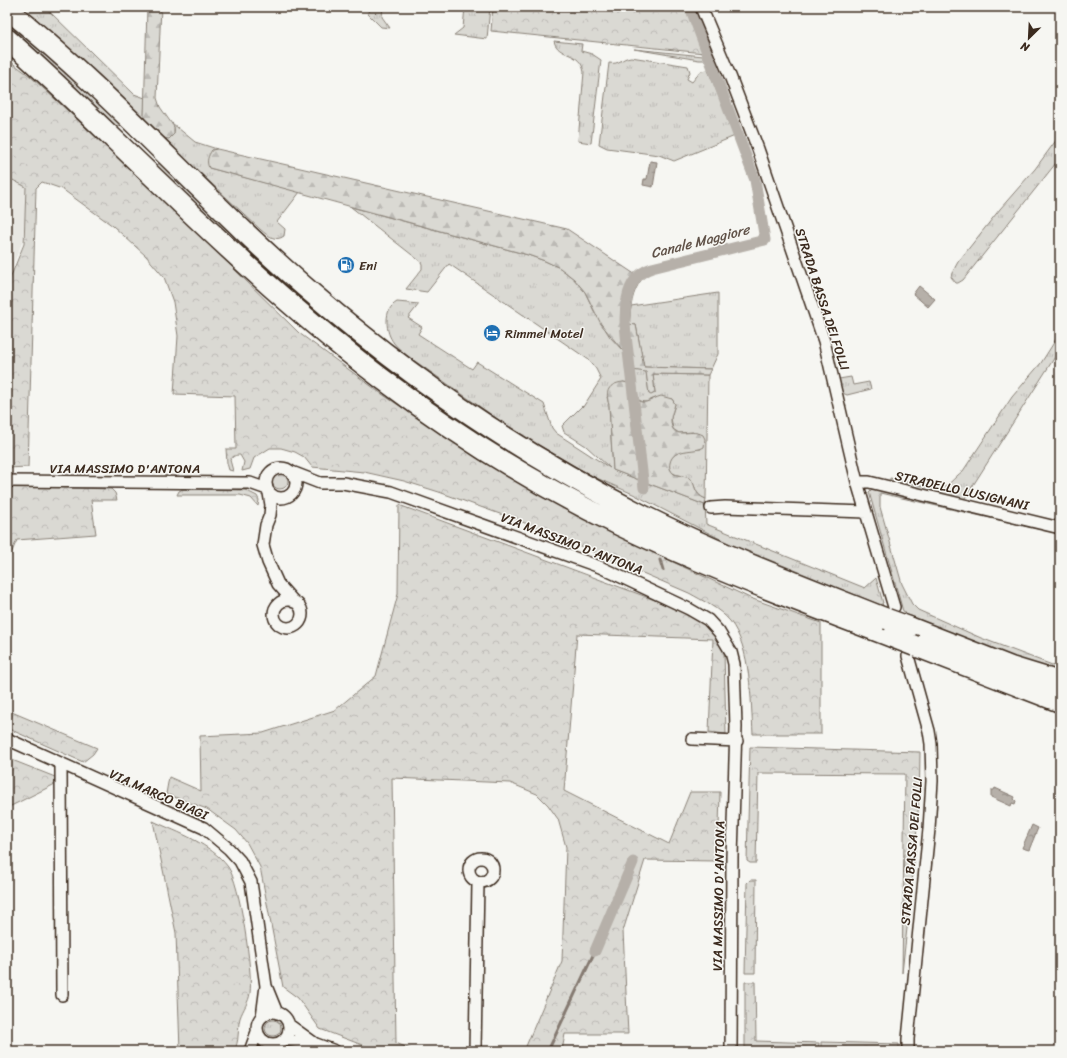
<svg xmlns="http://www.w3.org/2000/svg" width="1067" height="1058" font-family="Sriracha,sans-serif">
	<defs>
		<pattern id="grass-tufts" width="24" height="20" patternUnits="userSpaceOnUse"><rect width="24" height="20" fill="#dad9d3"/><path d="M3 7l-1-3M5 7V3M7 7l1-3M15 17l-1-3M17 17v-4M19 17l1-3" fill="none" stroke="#bcbab5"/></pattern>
		<pattern id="forest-firs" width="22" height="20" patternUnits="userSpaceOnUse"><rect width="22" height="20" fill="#dad9d3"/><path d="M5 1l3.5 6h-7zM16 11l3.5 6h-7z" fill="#bcbab5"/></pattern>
		<pattern id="park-crowns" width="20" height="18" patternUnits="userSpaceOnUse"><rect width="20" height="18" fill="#dad9d3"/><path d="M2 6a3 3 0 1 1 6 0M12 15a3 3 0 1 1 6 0" fill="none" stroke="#bcbab5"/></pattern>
		<pattern id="water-ripples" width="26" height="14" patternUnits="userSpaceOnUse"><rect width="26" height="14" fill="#b6b0a9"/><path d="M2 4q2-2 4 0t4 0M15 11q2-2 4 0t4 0" fill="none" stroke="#958f89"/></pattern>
	</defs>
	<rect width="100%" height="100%" fill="#f6f6f2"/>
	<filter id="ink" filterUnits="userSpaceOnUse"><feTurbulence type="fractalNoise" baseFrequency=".025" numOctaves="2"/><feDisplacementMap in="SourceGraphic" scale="8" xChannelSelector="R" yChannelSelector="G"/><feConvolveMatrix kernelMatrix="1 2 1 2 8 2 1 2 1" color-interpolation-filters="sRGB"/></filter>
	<g filter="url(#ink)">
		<path fill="#e8e7e2" d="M7 178 30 189 22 243 7 280Z"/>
		<path fill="url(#grass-tufts)" stroke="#8a8278" d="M19 7H44L51 13 134 94 145 98 144 117 146 122Z
			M369 7H383L382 17 390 28 381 27 368 14Z
			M465 7H490L487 39 454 35 463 28Z
			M7 18 123 122 119 127 114 131 7 31Z
			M554 41 582 44 581 51 592 54 601 60 591 143 578 141 584 72C580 50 558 58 554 41Z
			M634 49 713 57 704 60H699Z
			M631 57 688 66 690 72 687 79 692 82 701 71 708 70 735 136 674 161 659 155 607 148 599 144 609 63C620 65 621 58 631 57Z
			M172 123 195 142 217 149 212 150 209 168 300 192 277 222 285 229 284 236C276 242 268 236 261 230L162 137 166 139C174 136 177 132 172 123Z
			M1060 135V158L963 280 958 283H956L951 277 952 273 958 262 1000 209 1035 169Z
			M163 160 272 268 651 533 484 442 337 336 153 169Z
			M351 207 528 255 545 261 560 268 574 279 585 292 594 311 610 337 624 352 632 370 646 371 649 393H655L653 374 708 375 706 499C692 494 697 482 688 478 683 475 677 476 673 473 671 471 669 468 669 464 670 450 691 450 701 449L693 432 679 433 673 429 671 418 675 404 672 399C667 399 661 397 656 398 650 399 647 404 641 401 631 397 642 384 623 382L607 397 609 405 613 470 705 505 706 524 865 588 876 578 883 603H882L883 606 730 544 633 494 592 476 516 432 412 359C397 348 387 340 387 321 387 312 390 306 397 302L419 304 408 318 422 327 418 334 472 369 477 362 544 404 552 428 556 433 610 468 586 446 564 432 562 426 582 406 583 407 601 379 596 369 589 360 449 264 427 292 406 289 422 269V264L421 262Z
			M718 293V354L711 369 644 367 636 325H629L631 306Z
			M1060 333V349L963 501 890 485V478L938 489C948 488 954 477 963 471L1012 397 1041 363Z
			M851 377 853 385 869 382 871 389 847 395C840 393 841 385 839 379Z
			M272 481a8 8 0 1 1 16 0a8 8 0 1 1-16 0Z
			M873 488 1060 530V534L880 493V507L902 584 912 604 918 610 981 638 1060 668V675L906 616 905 612 903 611 869 492Z
			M265 1028a8 8 0 1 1 16 0a8 8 0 1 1-16 0Z"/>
		<path fill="url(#forest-firs)" stroke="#8a8278" d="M147 7H161L157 98 160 107 174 127V134L169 139C160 139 147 125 144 117Z
			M217 149 567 229 642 279C631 293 631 307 629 324L636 325 644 367 711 369 708 375 653 374 655 393 651 395 649 394 646 372 632 370 624 352 601 324 585 292 574 279 560 268 545 261 528 255 213 169 209 168C206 161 208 156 212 150Z
			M623 382C643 384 631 405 646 402 651 401 656 397 661 396L672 399 675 404C674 409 671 414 671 419 671 443 689 427 703 435L705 439 704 447C695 453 673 447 670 463 669 467 670 471 674 474 678 476 685 476 689 478 697 483 692 494 706 499L705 505 613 470 609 405C605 391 608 384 623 382Z"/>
		<path fill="url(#park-crowns)" stroke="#8a8278" d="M493 7H685L704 53 491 31Z
			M7 59 30 76 160 196 299 333 382 394 480 460 551 501 673 562 750 598 821 623V734H753C751 701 751 647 730 621 719 608 703 601 689 593L536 527 439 492 404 481 364 472 312 467 304 457 295 452 281 448H270L254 458 250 469 242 471 244 462 240 455C235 455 233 456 230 460L233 471 229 470 227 463 226 449H236L235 396 174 394 178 336 173 302 164 277 146 256 113 226 62 189 42 182 36 188 28 467 7 468V286L24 244 26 187 7 177Z
			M7 486 111 489 115 493 117 500H91L96 534 17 540 7 563Z
			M183 489 245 490 257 496 259 500 258 506 251 498 240 495H177L179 491Z
			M399 505 687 612 711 628 724 651 726 734 709 732 713 639 577 634 564 791 669 844 690 792H720L718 861 645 860 623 931 628 1034H565L562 1051H524L562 961 566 847 558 819 548 805 537 794 510 783 392 778 396 1043 415 1051H378L320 1029 298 998 283 987 260 867 247 843 236 830 207 809 166 794 169 777 201 791 200 736 263 733 335 710 376 676 398 594Z
			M7 710 97 748 93 754 83 762 7 728Z
			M750 747 920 752C920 826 910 899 902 973L905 774 758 773 756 863H750L747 861Z
			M7 758 55 777V784L7 808Z
			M153 821C179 833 210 843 228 867 240 883 253 972 250 993 249 1002 243 1009 240 1018 238 1024 239 1030 238 1036 238 1041 236 1046 235 1051H180L176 933Z
			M750 880H756L755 973H745L747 883Z
			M745 982H755L756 1041 819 1043 818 1050 787 1049V1051H745Z
			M821 1042 899 1044V1051L821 1050Z"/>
		<path fill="url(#water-ripples)" stroke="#857a71" d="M650 161 657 162 653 187 643 185 644 179H647Z
			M919 286 935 299 928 307 913 294Z
			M995 788 1015 797 1014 799 1016 801 1015 804 1012 803 1011 806 991 797V790H994Z
			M1032 825 1038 828 1029 850 1022 848Z"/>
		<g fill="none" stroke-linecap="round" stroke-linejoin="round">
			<path stroke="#857a71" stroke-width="3" d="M660 560 663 570
				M548 1051 595 951"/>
			<path stroke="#b6b0a9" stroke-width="11" d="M644 488C639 448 635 408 630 369 628 347 622 321 627 299 630 283 637 273 652 268L765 240 755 180 690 7
				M595 951 633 862"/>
			<g stroke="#3b2a1e" stroke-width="14">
				<path id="street" d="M701 7 730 76 758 149 824 341 857 482 894 607
					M266 483a15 15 0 1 1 30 0a15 15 0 1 1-30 0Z
					M289 471 320 483H343L391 492 600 567 689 609 708 620 719 632 731 652 734 664 736 727 732 857 731 1051
					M7 481 242 483H250L267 489
					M857 482H869L1060 528
					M269 493 271 505 270 515 266 525 263 545 268 562 278 584 294 602
					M711 508 725 507 866 512
					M274 614a14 14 0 1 1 28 0a14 14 0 1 1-28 0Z
					M908 656 929 731 931 744 932 781 929 829 908 1039V1051
					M7 739 204 828 229 849 240 861 251 882 266 986 277 1013
					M692 739 737 741
					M61 764 62 995
					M469 870a12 12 0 1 1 24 0a12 12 0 1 1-24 0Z
					M257 1028a16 16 0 1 1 32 0a16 16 0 1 1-32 0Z
					M262 1017 266 986
					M289 1025 314 1043
					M284 1040 316 1044 335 1051
					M250 1051 257 1032
					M475 1051 478 882"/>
			</g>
			<g stroke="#3b2a1e" stroke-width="23">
				<path id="highway" d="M7 9C116 96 207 203 313 294 414 381 523 455 642 515 721 555 804 586 887 619
					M7 39C63 88 115 141 169 192 236 257 306 321 381 378 456 435 536 485 621 526 709 568 801 602 892 637
					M909 627 1011 667 1060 682
					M915 646 1060 702"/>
			</g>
			<use href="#street" stroke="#f6f6f2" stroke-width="11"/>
			<use href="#highway" stroke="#f6f6f2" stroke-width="20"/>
			<g stroke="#3b2a1e" stroke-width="23" stroke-linecap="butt">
				<path id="highway-bridge" d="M887 619 909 627
					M892 637 915 646"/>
			</g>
			<use href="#highway-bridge" stroke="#f6f6f2" stroke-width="20"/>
		</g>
	</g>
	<defs>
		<g id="fuel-disc" transform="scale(0.9)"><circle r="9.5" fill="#1f6fb2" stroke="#f6f6f2"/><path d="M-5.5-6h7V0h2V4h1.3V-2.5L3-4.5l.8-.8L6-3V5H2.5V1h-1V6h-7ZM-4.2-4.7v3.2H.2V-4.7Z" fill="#fff"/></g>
		<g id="hotel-disc" transform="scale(0.9)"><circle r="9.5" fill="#1f6fb2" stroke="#f6f6f2"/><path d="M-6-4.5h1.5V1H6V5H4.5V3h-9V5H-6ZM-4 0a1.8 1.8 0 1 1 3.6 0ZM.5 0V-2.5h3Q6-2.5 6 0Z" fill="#fff"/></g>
	</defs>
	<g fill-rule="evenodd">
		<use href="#fuel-disc" x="346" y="265"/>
		<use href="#hotel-disc" x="492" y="333"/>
	</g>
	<g text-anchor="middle" stroke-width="3" stroke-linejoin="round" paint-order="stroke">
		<g font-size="13" fill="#3b2a1e" stroke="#f6f6f2" text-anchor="start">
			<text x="359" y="270">Eni</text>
			<text x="505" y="338">Rimmel Motel</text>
		</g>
		<g font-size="13" fill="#3b2a1e" stroke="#f6f6f2">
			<text transform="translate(823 299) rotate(72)" y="5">STRADA BASSA DEI FOLLI</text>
			<text x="125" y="473">VIA MASSIMO D'ANTONA</text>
			<text transform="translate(962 490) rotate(13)" y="5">STRADELLO LUSIGNANI</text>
			<text transform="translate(572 543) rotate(21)" y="5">VIA MASSIMO D'ANTONA</text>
			<text transform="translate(159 794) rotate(24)" y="5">VIA MARCO BIAGI</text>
			<text transform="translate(911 851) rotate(-85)" y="5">STRADA BASSA DEI FOLLI</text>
			<text transform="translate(718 896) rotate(-89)" y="5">VIA MASSIMO D'ANTONA</text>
		</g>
		<g font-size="14" font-style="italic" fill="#605248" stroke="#f6f6f2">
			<text transform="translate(700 241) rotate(-14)" y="5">Canale Maggiore</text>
		</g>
	</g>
	<rect width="1067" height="1058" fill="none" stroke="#f6f6f2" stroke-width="24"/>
	<rect x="12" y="12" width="1043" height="1034" fill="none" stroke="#3b2a1e" stroke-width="1.5" filter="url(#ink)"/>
	<g transform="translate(1029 38) rotate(204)" stroke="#f6f6f2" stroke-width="3" paint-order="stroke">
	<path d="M0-3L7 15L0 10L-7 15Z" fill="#3b2a1e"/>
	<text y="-6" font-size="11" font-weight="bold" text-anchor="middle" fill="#3b2a1e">N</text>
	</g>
</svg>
